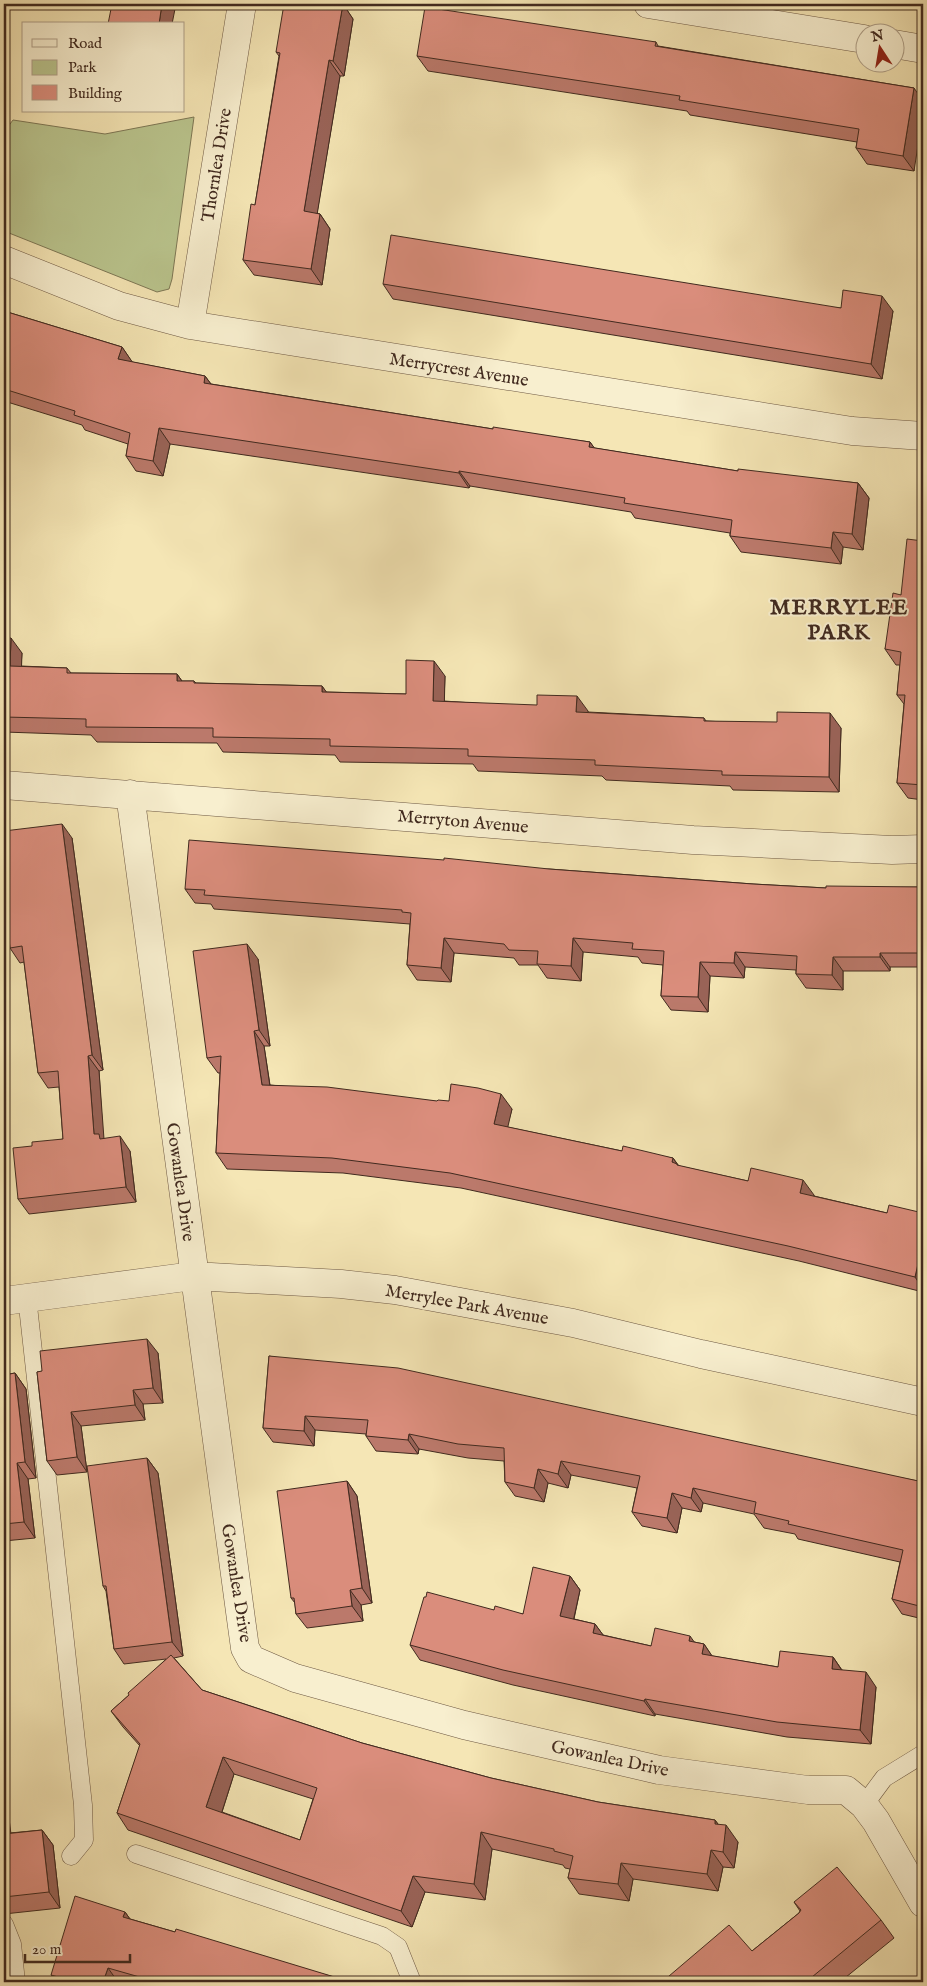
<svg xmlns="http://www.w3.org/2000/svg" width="927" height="1986" font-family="'IM FELL English',serif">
	<rect width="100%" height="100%" fill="#f5e6b5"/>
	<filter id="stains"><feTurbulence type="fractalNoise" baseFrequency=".004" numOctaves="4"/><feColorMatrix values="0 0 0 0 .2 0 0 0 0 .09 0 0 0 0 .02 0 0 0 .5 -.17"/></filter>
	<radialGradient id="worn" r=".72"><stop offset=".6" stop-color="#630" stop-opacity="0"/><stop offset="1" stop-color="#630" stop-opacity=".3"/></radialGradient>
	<path fill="#bac58e" stroke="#7e7856" d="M194 117 172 279 169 289 157 292 4 231V132L13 120 105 134Z"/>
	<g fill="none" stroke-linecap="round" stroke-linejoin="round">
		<g stroke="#6e5944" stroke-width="19">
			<path id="lane" d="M27 1297 83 1805 84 1840 71 1856
				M864 1805 884 1778 923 1754
				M136 1854 382 1936 398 1947 412 1982
				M4 1924 12 1944 16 1982"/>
		</g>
		<g stroke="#6e5944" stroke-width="29">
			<path id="street" d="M648 4 864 39
				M894 44 923 49
				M4 260 119 306 190 325 852 431 923 436
				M190 325 242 4
				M4 785 693 840 892 850 923 849
				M130 794 241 1619 245 1648 251 1659 295 1678 464 1725 659 1770 808 1790H846L864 1805 876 1821 923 1903
				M4 1301 193 1276 341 1284 395 1290 573 1323 701 1354 923 1402"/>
		</g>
		<use href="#lane" stroke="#f8efcf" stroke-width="18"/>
		<use href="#street" stroke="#f8efcf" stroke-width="28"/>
	</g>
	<path fill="#bb796b" stroke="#412a1f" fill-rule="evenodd" d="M343 4 353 19 344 76H340L317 213 320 214 330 229 322 285 254 275 243 260 255 205 279 56 276 52Z
		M656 42 658 46 914 88V171L867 164 856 148 857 142 690 115 687 111 428 71 417 56Z
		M383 284 841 308 893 311 882 379 393 299Z
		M4 311 122 347 132 362 205 376 211 384 493 429 590 442 594 448 738 471 858 483 869 498 863 550 843 547 841 564 741 552 730 536V533L635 518 631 512 470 486 469 488 170 444 163 476 136 471 126 456 128 444 85 430 82 425 4 401Z
		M923 541V800L908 798 897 783 904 704 897 695 900 665H896L885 649 901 595Z
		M4 638 22 653 21 666 67 668 71 673 177 674 182 681H194L196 683 322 686 326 692 406 694 445 676 444 701 588 711V712L704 718 706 721 841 728 839 792 733 790 730 786 606 780 602 776 478 771 473 764 340 762 335 755 223 752 217 743 97 742 91 735 4 732Z
		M72 838 103 1070 99 1071 103 1138 130 1151 136 1202 29 1214 18 1199 32 1146 63 1139 59 1087 48 1088 38 1073 24 962 20 963 10 948Z
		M549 869 753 884 826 888 923 887V967H890V971H843V990L806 988 796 974V970L745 967 744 978 710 976 708 1012 671 1010 661 996 663 965 642 963 638 957 583 952 581 981 547 978 538 965H519L514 958 454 953 451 982 417 980 407 965 410 924 214 909 211 904 195 903 185 889Z
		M258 959 270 1046H264L270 1085 512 1109 507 1127 622 1151 673 1158 679 1166 748 1181 814 1195V1196L887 1213H923V1292L799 1261 461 1188 343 1173 227 1169 216 1153 220 1073H218L207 1058Z
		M158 1353 163 1403 143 1404 145 1420 81 1426 87 1472 57 1475 47 1461 37 1372Z
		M269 1356 923 1482V1619L902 1614 892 1599 900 1562 798 1539 795 1534 764 1528 754 1514 703 1503 701 1512 682 1508 677 1533 642 1526 632 1512 637 1488 571 1475 568 1488 548 1483 544 1502 515 1496 505 1482 504 1461 468 1458 419 1449 418 1454 376 1451 366 1436V1434L315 1430 314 1446 273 1442 263 1428Z
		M15 1373 26 1389 36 1478 28 1479 35 1538 4 1541V1375Z
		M147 1458 158 1473 183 1656 174 1658 202 1690 362 1743 491 1778 598 1802 715 1820 718 1824 738 1842 734 1868 723 1867 718 1891 633 1879 629 1901 579 1894 568 1878 570 1869 565 1868 563 1865 492 1849 485 1900 425 1892 412 1927 128 1830 117 1813 140 1746 123 1727 111 1711 129 1695 166 1659 124 1664 114 1649 106 1591 103 1586ZM234 1774 313 1799 300 1840 222 1812Z
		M347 1481 357 1496 372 1603 361 1605 363 1621 307 1628 296 1614 295 1603 291 1598Z
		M570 1576 580 1590 574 1619 595 1624 603 1635 651 1646 694 1642 704 1644 712 1656 778 1667 833 1657 842 1670 876 1687 871 1744 787 1737 655 1714V1716L513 1685 420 1660 410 1645 494 1610 523 1614Z
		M4 1779 10 1833 42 1830 53 1845 60 1908 4 1914Z
		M794 1902 881 1920 894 1938 840 1982H662L752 1951 799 1913 800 1911Z
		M125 1912 130 1919 175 1932 351 1982H57L51 1975Z"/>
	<path fill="#996357" stroke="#412a1f" d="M162 4H176L172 24H159Z
		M343 4 353 19 344 76 333 61Z
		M329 60 340 76 315 227 304 211Z
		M914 88 923 101V113L914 171 903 156Z
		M320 214 330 229 322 285 311 269Z
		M882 296 893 311 882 379 871 364Z
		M122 347 133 363 118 359Z
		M205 376 216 391 204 383Z
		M159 428 170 444 163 476 153 461Z
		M590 442 601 457 589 447Z
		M459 471 470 486 469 488 459 473Z
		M858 483 869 498 863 550 852 534Z
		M833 532 843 547 841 564 831 548Z
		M11 638 22 653 21 681 10 666Z
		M434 661 445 676 444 716 433 701Z
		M177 674 188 690 177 681Z
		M322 686 333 701 322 692Z
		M577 696 588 711 587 727 576 712Z
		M830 713 841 728 839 792 829 777Z
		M62 824 72 838 103 1070 92 1055Z
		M444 938 454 953 451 982 441 968Z
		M573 938 583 952 581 981 571 966Z
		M247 944 258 959 270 1046 259 1030Z
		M735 952 745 967 744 978 734 963Z
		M880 953 890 967V971L880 957Z
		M833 957 843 971V990L832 975Z
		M700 962 710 976 708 1012 698 997Z
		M254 1031 264 1046 272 1100 262 1085Z
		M88 1056 99 1071 104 1139 110 1149 94 1134Z
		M501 1094 512 1109 505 1139 494 1124Z
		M120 1136 130 1151 136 1202 126 1187Z
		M673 1158 677 1164 688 1179 672 1162Z
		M803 1180 814 1195 811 1208 800 1193Z
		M923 1242V1289L915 1277Z
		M147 1339 158 1353 163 1403 153 1388Z
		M15 1373 26 1389 36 1478 25 1462Z
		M133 1390 143 1404 145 1420 135 1405Z
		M71 1412 81 1426 87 1472 77 1457Z
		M305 1416 315 1430 314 1446 304 1431Z
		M409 1434 419 1449 418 1454 408 1440Z
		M147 1458 158 1473 183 1656 172 1642Z
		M561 1461 571 1475 568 1488 558 1474Z
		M17 1463 28 1479 35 1538 24 1522Z
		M538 1469 548 1483 544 1502 534 1488Z
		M347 1481 357 1496 372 1603 362 1588Z
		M693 1488 703 1503 701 1512 691 1498Z
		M672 1493 682 1508 677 1533 667 1518Z
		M570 1576 580 1590 571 1631 560 1616Z
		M350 1590 361 1605 363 1621 352 1606Z
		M595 1624 606 1639 593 1633Z
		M690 1636 700 1650 689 1641Z
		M704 1644 714 1659 702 1654Z
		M833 1657 843 1672 832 1669Z
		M866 1672 876 1687 871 1744 860 1730Z
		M645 1699 655 1714V1716L644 1701Z
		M223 1757 234 1774 218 1824 206 1807Z
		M4 1779 13 1850 4 1837Z
		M715 1820 725 1834 726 1825 738 1842 734 1868 723 1852 715 1824Z
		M42 1830 53 1845 60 1908 49 1892Z
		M481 1832 492 1849 485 1900 474 1884Z
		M711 1850 723 1867 718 1891 707 1874Z
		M621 1863 633 1879 629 1901 618 1884Z
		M413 1876 425 1892 412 1927 401 1911Z
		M125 1912 144 1939 123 1917Z
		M108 1968 118 1982H103Z"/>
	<path fill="#da8d7c" stroke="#412a1f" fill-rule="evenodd" d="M112 4H162L159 24H108Z
		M284 4H343L333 61 329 60 304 211 320 214 311 269 243 260 251 204 255 205 280 53 276 52Z
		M425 7 656 42 655 46 914 88 903 156 856 148 859 129 679 100 680 96 417 56Z
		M391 235 841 308 843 290 882 296 871 364 383 284Z
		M4 311 122 347 118 359 205 376 204 383 493 429V427L590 442 589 447 738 471V469L858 483 852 534 833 532 831 548 730 536 732 520 624 503 625 498 459 471V473L159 428 153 461 126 456 130 433 74 415 75 411 4 389Z
		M907 539 923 541V785L897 783 905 695H897L901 652 885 649 893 593 901 595Z
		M4 638H11L10 666 67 668V673L177 674V681H194V683L322 686V692L406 694V660L434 661 433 701 537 705V695L577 696 576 712 704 718V721L777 722V712L830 713 829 777 722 775V771L595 765V760L468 756V749L330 746V739L213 737V728L86 727V719L4 717Z
		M62 824 92 1055 88 1056 94 1134H99L100 1139 120 1136 126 1187 18 1199 13 1148 32 1146V1142L63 1139 58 1071 38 1073 22 946 10 948 4 894V831Z
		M189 840 444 860V858L549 869 753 884 826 888V886L923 887V953H880V957H833L832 975 796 974 797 956 735 952 734 963 700 962 698 997 661 996 664 951 632 949 633 943 573 938 571 966 537 964 538 951 509 950 504 944 444 938 441 968 407 965 411 913 402 912V910L204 895 205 890 185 889Z
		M247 944 259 1030 254 1031 262 1085 327 1087 437 1101 438 1100 449 1101 451 1084 478 1088 501 1094 494 1124 622 1151 623 1146 673 1158 672 1162 677 1164V1165L748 1181 751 1168 803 1180 800 1193 887 1213 889 1205 923 1213V1242L915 1277 788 1246 450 1173 332 1158 216 1153 221 1056 207 1058 193 951Z
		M147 1339 153 1388 133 1390 135 1405 71 1412 77 1457 47 1461 37 1372 42 1371 40 1351Z
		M269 1356 398 1368 923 1482V1607L892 1599 903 1550 788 1524 789 1521 754 1513 756 1502 693 1488 691 1498 672 1493 667 1518 632 1512 640 1476 561 1461 558 1474 538 1469 534 1488 505 1482 504 1448 458 1444 409 1434 408 1440 366 1436 368 1420 305 1416 304 1431 263 1428Z
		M15 1373 25 1462 17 1463 24 1522 4 1524V1375Z
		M147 1458 172 1642 114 1649 106 1586H103L87 1466Z
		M347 1481 362 1588 350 1590 352 1606 296 1614 294 1598H291L277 1491Z
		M533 1567 570 1576 560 1616 595 1624 593 1633 651 1646 655 1628 690 1636 689 1641 704 1644 702 1654 778 1667 780 1651 833 1657 832 1669 866 1672 860 1730 777 1722 645 1699 644 1701 503 1670 410 1645 424 1597H426L427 1592 494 1610 495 1606 523 1614Z
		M171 1655 202 1690 362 1743 491 1778 598 1802 715 1820V1824L726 1825 723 1852 711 1850 707 1874 621 1863 618 1884 568 1878 573 1856 554 1851V1849L481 1832 474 1884 413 1876 401 1911 117 1813 140 1744 111 1711 129 1695 128 1693ZM223 1757 317 1788 300 1840 206 1807Z
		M42 1830 49 1892 4 1897V1834Z
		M837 1867 881 1920 806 1982H662L729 1925 752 1951 799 1913 801 1910 794 1902Z
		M75 1896 125 1912 123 1917 175 1932 176 1929 351 1982H157L108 1968 103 1982H76L51 1975Z"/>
	<g text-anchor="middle" stroke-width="4" stroke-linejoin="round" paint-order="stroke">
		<g font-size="18" fill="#412a1f" stroke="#f8efcf">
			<text transform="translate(216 165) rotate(-81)" y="6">Thornlea Drive</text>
			<text transform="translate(459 369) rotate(9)" y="6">Merrycrest Avenue</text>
			<text transform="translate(463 821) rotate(5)" y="6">Merryton Avenue</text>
			<text transform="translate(181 1182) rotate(82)" y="6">Gowanlea Drive</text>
			<text transform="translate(467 1304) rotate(10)" y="6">Merrylee Park Avenue</text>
			<text transform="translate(237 1583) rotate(81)" y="6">Gowanlea Drive</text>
			<text transform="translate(610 1758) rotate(12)" y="6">Gowanlea Drive</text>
		</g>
		<g font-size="22" font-weight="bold" letter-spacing="1" fill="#412a1f" stroke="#f8efcf">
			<text x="839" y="614">MERRYLEE<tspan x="839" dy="25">PARK</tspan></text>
		</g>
	</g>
	<rect width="927" height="1986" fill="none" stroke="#f5e6b5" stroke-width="20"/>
	<rect x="5" y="5" width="917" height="1976" fill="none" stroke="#412a1f" stroke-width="2.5"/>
	<rect x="10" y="10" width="907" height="1966" fill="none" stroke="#412a1f"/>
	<rect x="22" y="22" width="162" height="90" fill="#f8efcf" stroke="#afa089"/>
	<rect x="32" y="39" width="25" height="8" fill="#f8efcf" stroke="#afa089"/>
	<text x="68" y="48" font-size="15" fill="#412a1f">Road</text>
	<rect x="32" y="60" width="25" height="15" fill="#bac58e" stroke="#afa089"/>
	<text x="68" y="72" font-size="15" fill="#412a1f">Park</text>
	<rect x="32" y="85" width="25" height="15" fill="#da8d7c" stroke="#afa089"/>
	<text x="68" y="98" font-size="15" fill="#412a1f">Building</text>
	<g transform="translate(880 48) rotate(348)"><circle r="24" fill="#f8efcf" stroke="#afa089"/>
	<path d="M0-4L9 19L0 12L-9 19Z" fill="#8f2418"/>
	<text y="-8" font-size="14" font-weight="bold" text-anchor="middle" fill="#412a1f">N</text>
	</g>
	<path d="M25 1954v8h105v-8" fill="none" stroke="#412a1f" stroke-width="2.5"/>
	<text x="32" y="1954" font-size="15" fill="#412a1f" stroke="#f8efcf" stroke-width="4" paint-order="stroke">20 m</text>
	<rect width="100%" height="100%" filter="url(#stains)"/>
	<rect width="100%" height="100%" fill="url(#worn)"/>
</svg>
